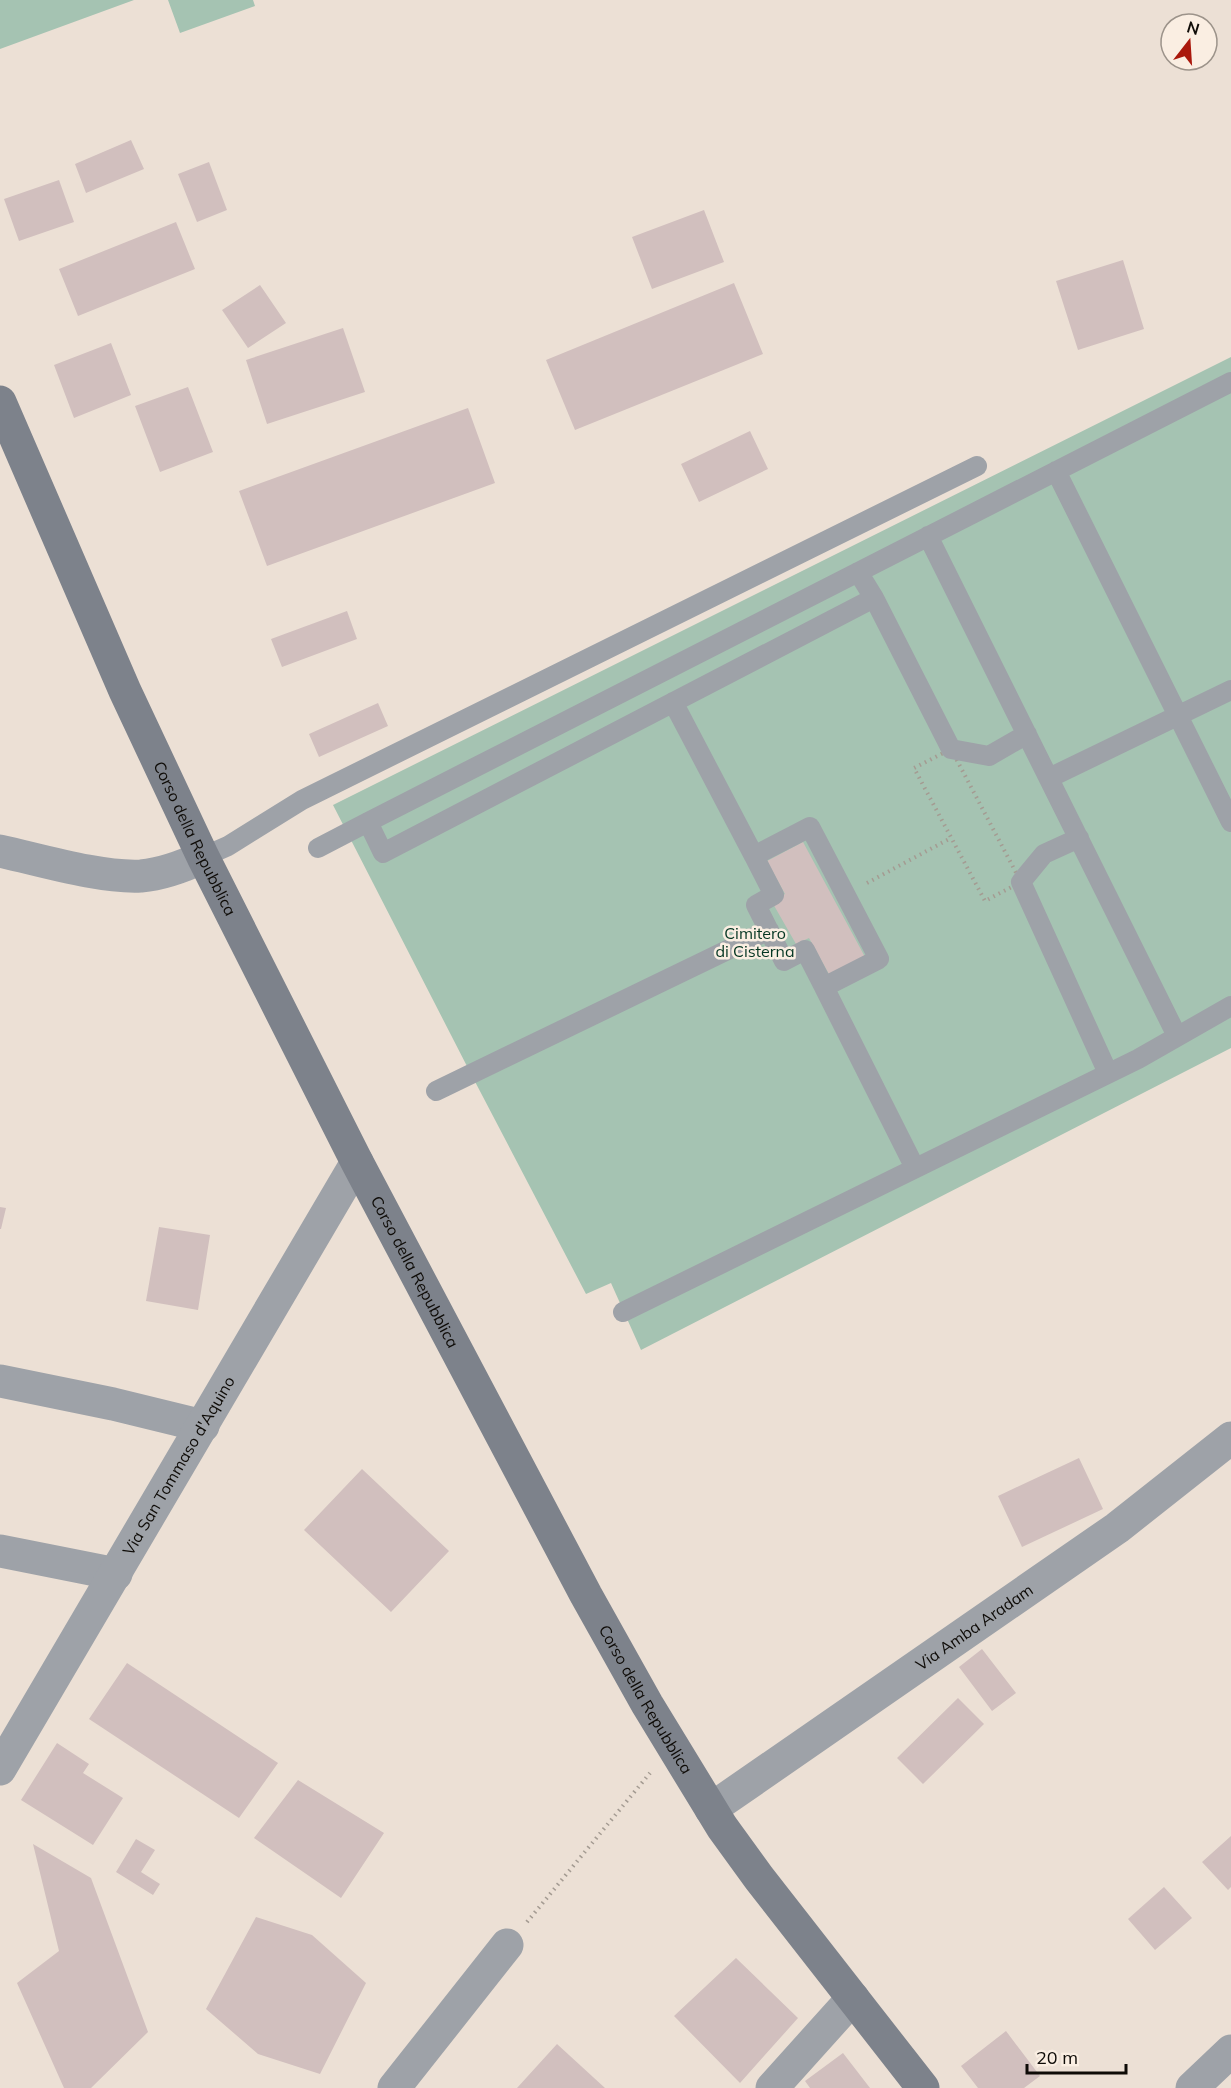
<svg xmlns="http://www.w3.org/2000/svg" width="1231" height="2088" font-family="Mulish,sans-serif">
	<rect width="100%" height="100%" fill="#ece0d5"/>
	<path fill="#a5c3b2" d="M0 0H134L0 49Z
		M168 0H253L255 6 180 33Z
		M1231 357V1048L641 1350 611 1283 586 1294 471 1074 333 805Z"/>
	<path fill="#d1bfbe" d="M131 140 144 169 86 193 75 164Z
		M209 162 227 210 197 222 178 174Z
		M59 180 74 222 19 241 4 199Z
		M704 210 724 262 652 289 632 237Z
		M176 222 195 269 78 316 59 269Z
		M1123 260 1144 329 1078 350 1056 281Z
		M734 283 763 354 575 430 546 360Z
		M260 285 286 323 248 348 222 310Z
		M343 328 365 392 267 424 246 360Z
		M111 343 131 395 74 418 54 365Z
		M188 387 213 452 160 472 135 406Z
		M468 408 495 483 267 566 239 491Z
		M750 431 768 469 699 502 681 464Z
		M347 611 357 639 282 667 271 639Z
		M378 703 388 726 319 757 309 734Z
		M803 842 865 957 830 976 809 938 796 944 772 902 785 894 767 861Z
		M0 1207 6 1208 1 1229H0Z
		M159 1227 210 1235 198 1310 146 1301Z
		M1079 1458 1103 1509 1022 1547 998 1496Z
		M362 1469 449 1551 391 1612 304 1530Z
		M982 1649 1016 1693 992 1711 959 1667Z
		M127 1663 278 1763 239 1818 89 1719Z
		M958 1698 984 1724 923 1784 897 1758Z
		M57 1743 89 1764 83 1773 123 1798 93 1845 21 1800Z
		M298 1780 384 1833 341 1898 254 1838Z
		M1231 1836V1887L1228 1890 1202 1862Z
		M136 1839 155 1850 141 1872 160 1884 153 1895 116 1872Z
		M33 1844 91 1878 148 2032 91 2088H64L17 1983 59 1951Z
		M1164 1887 1192 1918 1155 1950 1128 1919Z
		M256 1917 312 1935 366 1983 320 2074 258 2054 206 2009Z
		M736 1958 798 2018 740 2083 674 2016Z
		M1006 2031 1040 2076 1024 2088H978L961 2066Z
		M557 2044 605 2088H517Z
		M843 2053 870 2088H810L805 2081Z"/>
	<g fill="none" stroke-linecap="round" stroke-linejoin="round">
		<path stroke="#a49b92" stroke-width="4" stroke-dasharray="1.5 4.5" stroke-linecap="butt" d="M951 749 1021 882 985 901 914 768Z
			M867 883 951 838
			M527 1922 650 1773"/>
		<path stroke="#9ea2a8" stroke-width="20" d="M1056 471 1231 822
			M928 536 1177 1036
			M858 572 874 598 951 749 989 756 1027 734
			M673 702 754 856
			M1049 778 1231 690
			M368 822 383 853 874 598
			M810 827 879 959 824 987 805 950 784 961 756 905 774 895 754 856Z
			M1079 838 1044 854 1021 882 1108 1073
			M318 848 368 822 1231 382
			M203 857 228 846 302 800 977 466
			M824 987 915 1168
			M436 1091 769 930
			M623 1312 1138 1059 1231 1006"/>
		<g stroke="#9ea2a8" stroke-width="33">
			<path d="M0 851C41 860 100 878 141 876 163 874 184 866 203 857"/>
			<path d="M0 1381 113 1404 203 1426"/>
			<path d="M0 1551 116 1574"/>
			<path id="s1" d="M0 1769 357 1162"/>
			<path id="s2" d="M711 1809 1117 1528 1231 1438"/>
			<path d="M394 2088 507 1945"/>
			<path d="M772 2088 853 1998"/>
			<path d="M1192 2088 1231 2051"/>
		</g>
		<path stroke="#7d828b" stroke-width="33" id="s3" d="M0 402 125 691 203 857 357 1162 586 1595 647 1704 722 1827 759 1878 923 2088"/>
	</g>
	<g text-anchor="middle" stroke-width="5" stroke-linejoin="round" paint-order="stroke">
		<g font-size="16" fill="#0e0b07" stroke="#faeee2">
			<text dy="6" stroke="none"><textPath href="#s3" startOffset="478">Corso della Repubblica</textPath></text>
			<text dy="6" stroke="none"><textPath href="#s3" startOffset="964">Corso della Repubblica</textPath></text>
			<text dy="6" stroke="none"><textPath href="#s1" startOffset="352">Via San Tommaso d'Aquino</textPath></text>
			<text dy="6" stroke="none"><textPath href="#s2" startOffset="320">Via Amba Aradam</textPath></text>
			<text dy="6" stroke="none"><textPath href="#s3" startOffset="1450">Corso della Repubblica</textPath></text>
		</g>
		<g font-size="16" fill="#043622" stroke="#faeee2">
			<text x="755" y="939">Cimitero<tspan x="755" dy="18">di Cisterna</tspan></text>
		</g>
	</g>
	<g transform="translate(1189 42) rotate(17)"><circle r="28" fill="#faeee2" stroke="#9c938a" stroke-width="1.5"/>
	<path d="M0-4.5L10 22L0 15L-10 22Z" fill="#aa180c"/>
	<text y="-9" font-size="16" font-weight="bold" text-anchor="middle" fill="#0e0b07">N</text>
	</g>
	<path d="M1027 2064v9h99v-9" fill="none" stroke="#0e0b07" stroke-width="3"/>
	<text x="1036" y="2064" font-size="18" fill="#0e0b07" stroke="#faeee2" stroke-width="4.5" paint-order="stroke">20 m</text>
</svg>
